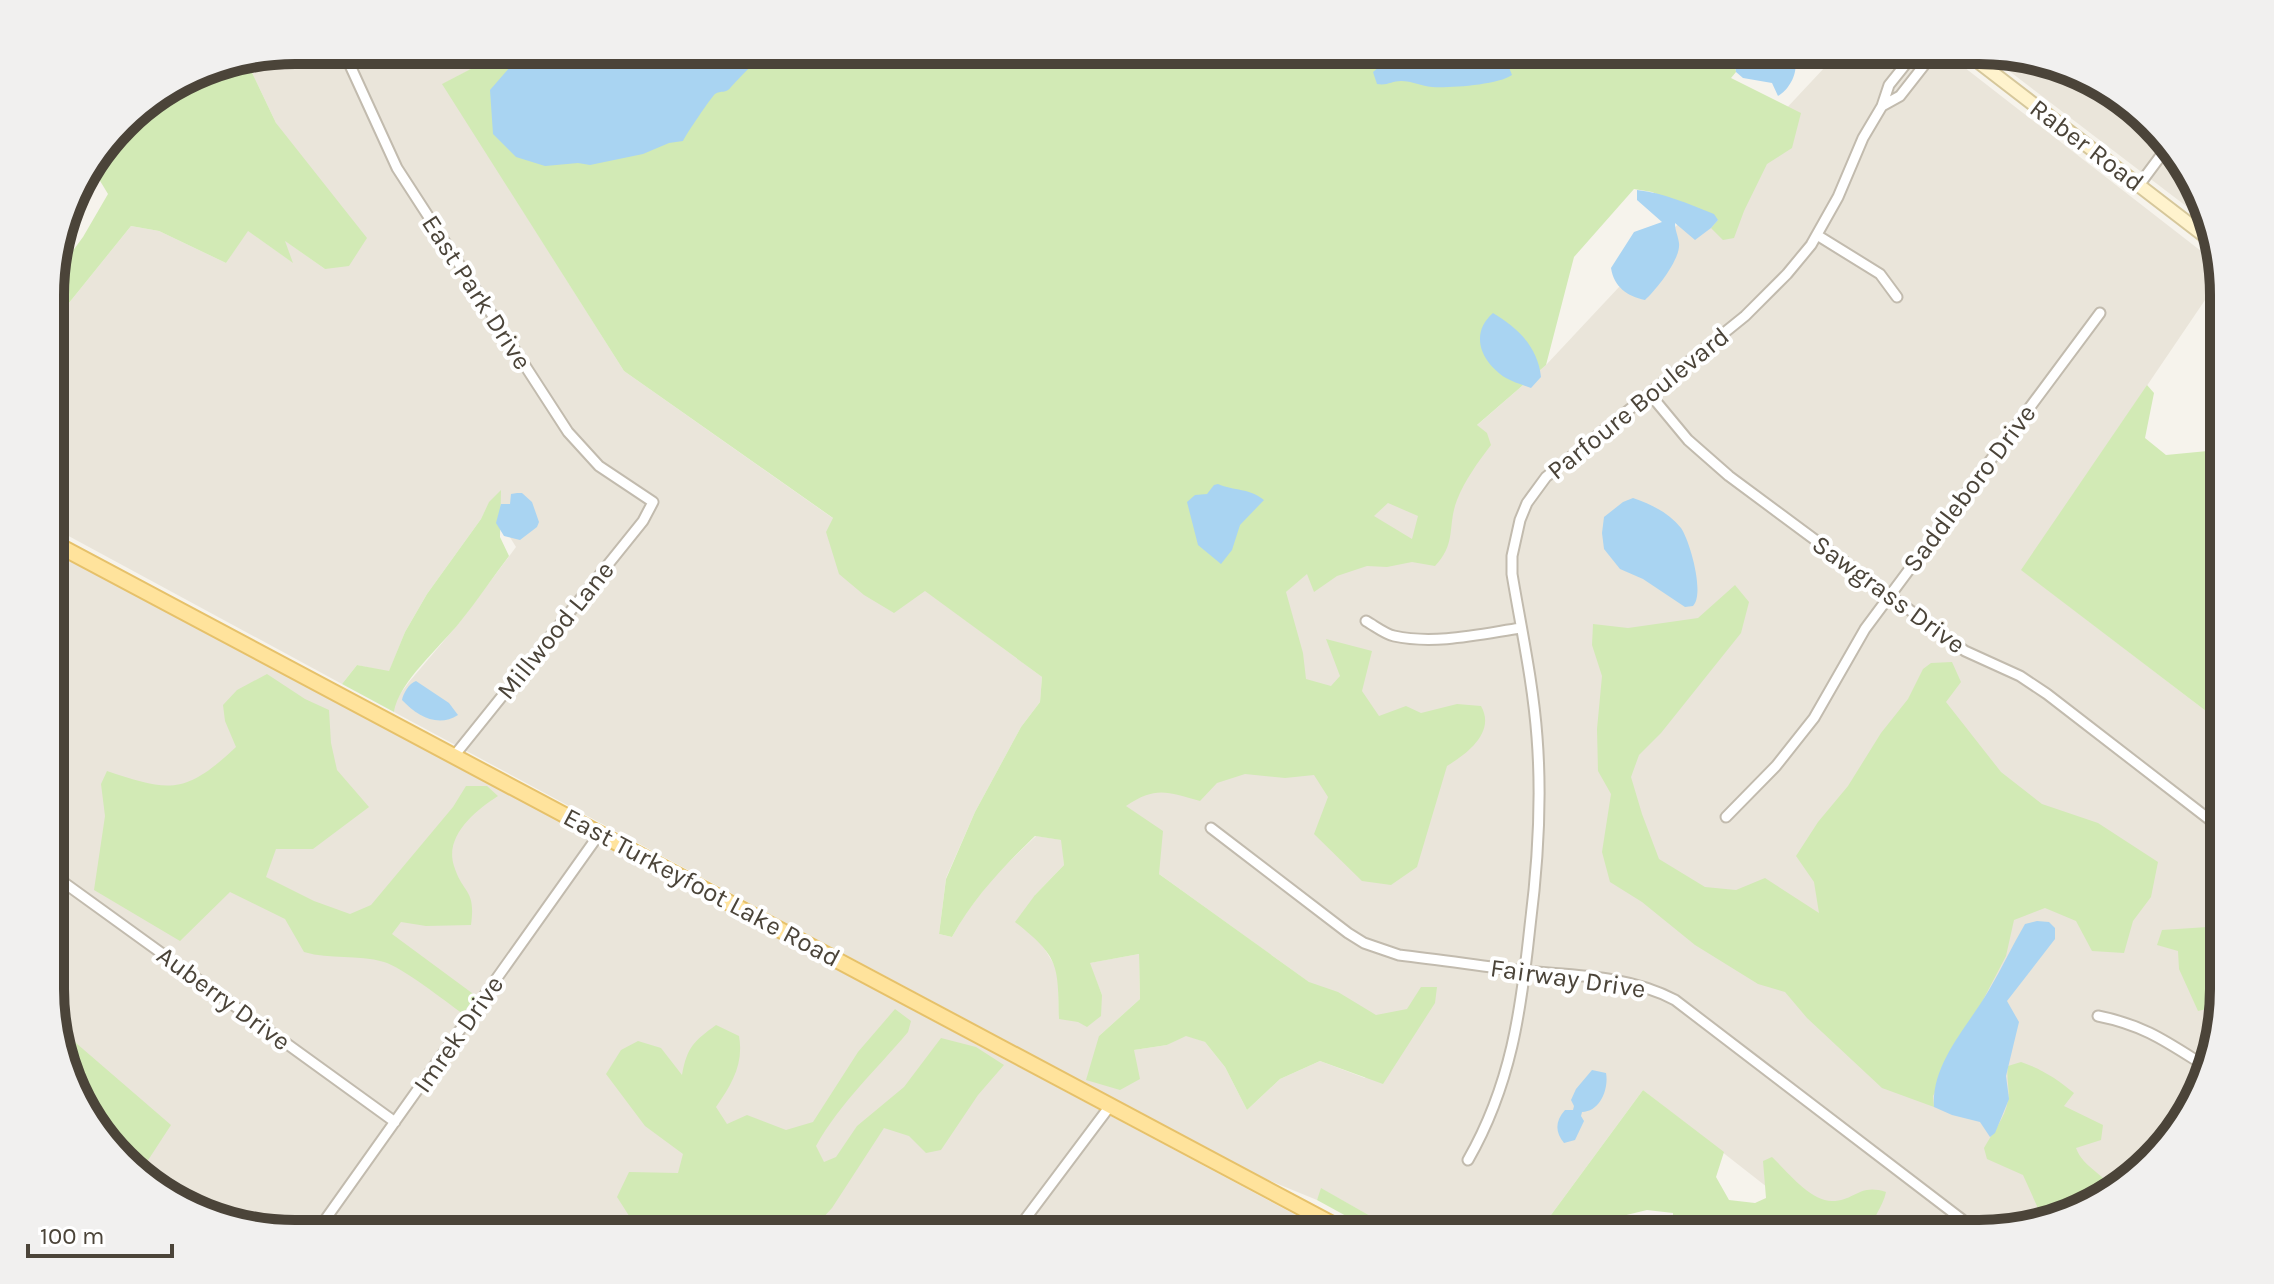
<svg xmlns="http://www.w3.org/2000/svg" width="2274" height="1284" font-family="Karla,sans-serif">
	<rect width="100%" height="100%" fill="#f6f3ec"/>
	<path fill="#eae5da" d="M295 50H507L443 84 624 371 834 519 925 590 1042 677 1040 702 1021 727 975 812 946 878 939 934 952 937 964 916 994 876 1036 836 1062 840 1064 865 1035 895 1041 943 1058 971 1059 1019 1102 995 1089 963 1139 954 1140 999 1099 1036 1134 1050 1167 1045 1186 1035 1205 1042 1225 1067 1247 1110 1280 1079 1320 1061 1365 1078 1382 1035 1101 832 1130 728 1546 365 1841 50H1942L2219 265 2222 275 2022 570 2223 724V1004L2191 1111 2115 1193 1994 1233 1827 1234 1643 1090 1537 1234H1402L1322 1189 1317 1200 1256 1175 394 712 395 701 409 682 459 623 516 547 489 503 481 519 427 594 405 632 389 672 357 665 342 684 52 527V324L131 226 159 231 226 263 247 230 292 262 284 240 325 269 276 123 246 60Z
		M1983 51 2101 83 2183 159 2203 219Z
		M52 550 1324 1230 1330 1223 1351 1234H295L173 1201 92 1125 52 1020Z"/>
	<path fill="#d2eab5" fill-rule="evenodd" d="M507 50H1733L1736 72 1731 78 1801 113 1792 148 1767 164 1744 211 1734 238 1723 240 1711 228 1718 220 1652 192 1634 189 1574 257 1546 365 1477 425 1487 433 1491 445C1478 462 1465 480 1457 500 1447 526 1457 543 1435 566L1412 562 1387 567 1367 566 1337 576 1314 592 1307 574 1286 592 1303 653 1306 679 1331 686 1340 676 1326 639 1372 651 1362 691 1379 716 1406 706 1421 713 1457 704 1481 706C1496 732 1467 754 1447 766L1417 867 1391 885 1362 881 1314 834 1328 797 1314 775 1285 778 1245 774 1217 783 1200 801C1167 792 1156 786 1126 806L1163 831 1159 874 1309 982 1338 992 1376 1015 1407 1009 1421 987H1437L1435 1003 1383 1084 1320 1061 1280 1079 1247 1110 1225 1067 1205 1042 1186 1036 1167 1045 1134 1050 1140 1079 1120 1090 1086 1080 1099 1036 1140 999 1139 954 1090 963 1102 995 1101 1016 1087 1027 1078 1022 1059 1019C1058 964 1059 957 1015 922L1035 895 1064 865 1061 840 1035 836C1003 867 974 897 952 937L939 934 946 879 975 812 1021 727 1040 702 1042 677 925 591 894 613 864 595 839 574 826 532 833 518 624 371 442 84ZM1388 503 1418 516 1412 539 1374 516Z
		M246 60 276 123 367 238 349 266 325 269 285 241 293 263 248 231 226 263 159 231 131 226 52 324V279L83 237 108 194 91 166 133 111 202 68Z
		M2147 385 2154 393 2145 438 2166 455 2218 450 2223 446V535L2216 543 2223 553V724L2021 570Z
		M501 490 500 537 509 556C492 578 477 601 460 622 441 646 398 683 394 712L342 684 357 665 389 671 405 632 427 594 481 519 489 502Z
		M1735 585 1749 602 1741 633 1661 733 1639 755 1631 777 1642 814 1659 859 1705 887 1736 890 1765 878 1819 913 1814 882 1796 856 1818 822 1848 786 1881 733 1908 699 1923 669 1931 663 1952 662 1961 682 1946 702 2001 772 2042 804 2098 823 2158 862 2151 897 2133 921 2124 953 2092 951 2076 921 2045 908 2014 920 2006 956 1933 1096 1934 1107 1882 1088 1807 1018 1785 992 1758 984 1695 945 1642 902 1610 882 1602 852 1611 794 1598 771 1597 729 1602 676 1592 645 1593 624 1628 628 1698 618Z
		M267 674 305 699 329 710 331 743 337 770 369 807 313 849H276L266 877 314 901 350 914 371 905 453 807 466 786H487L498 796C476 810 444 836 454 866 463 895 476 888 471 925L426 926 401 922 392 934 476 996 463 1014C445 1001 402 967 384 962 357 954 331 960 304 952L285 919 230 892 180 941 94 890 105 816 101 784 107 771C170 792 185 795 236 747L225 721 223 705 237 690Z
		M2223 926V1005L2198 1011 2179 969 2178 951 2157 945 2162 930Z
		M895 1009 911 1021 908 1032C877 1069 840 1103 816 1146L824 1162 836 1157 857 1126 904 1087 941 1038 976 1047 1004 1065 978 1095 941 1150 926 1153 909 1136 884 1128 832 1208 808 1234H651L633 1222 617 1197 629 1172 678 1173 683 1154 645 1126 606 1074 621 1050 638 1041 661 1048 682 1075C687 1047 694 1041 716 1025L739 1036C744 1064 732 1084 716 1107L727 1124 747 1115 786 1130 813 1122 858 1052Z
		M52 1015 76 1043 171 1125 141 1171 92 1125Z
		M2021 1062C2042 1069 2057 1079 2074 1093L2064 1106 2103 1125 2101 1140 2076 1148C2083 1168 2107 1175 2115 1193L2039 1218 2037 1206 2023 1175 1987 1159 1984 1148C1992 1133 2005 1119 2008 1100 2010 1089 2006 1078 2008 1066Z
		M1643 1090 1724 1152 1716 1177 1729 1200 1755 1203 1766 1198 1763 1161 1772 1157C1787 1171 1810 1201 1832 1201 1855 1201 1859 1183 1886 1192 1883 1207 1872 1217 1870 1234H1673V1213L1647 1210 1610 1219 1588 1220 1565 1227 1557 1234H1537Z
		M1321 1188 1402 1234H1379L1317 1200Z"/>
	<path fill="#a9d4f2" d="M536 50H583L588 60 595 64 602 60 603 50H662C681 70 700 52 721 50 738 49 756 50 773 50 756 60 745 72 731 87 726 94 721 90 715 94 712 96 685 136 683 141L669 143 643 154 590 165 578 163 545 166 516 157 493 134 490 90 510 67Z
		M1405 50 1424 54 1430 50H1502L1512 75C1498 85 1450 88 1432 87 1422 86 1412 81 1401 81 1392 81 1387 86 1377 84L1373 72 1395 54Z
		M1733 50H1789C1791 54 1794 58 1795 62 1798 74 1788 91 1778 96L1772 83 1743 78 1736 72Z
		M1637 190C1664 193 1689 204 1714 214L1718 220 1711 228 1695 240 1675 223C1675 231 1678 235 1679 243 1681 259 1656 290 1645 300 1627 296 1614 287 1611 268L1634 232 1662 222 1637 200Z
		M1493 313C1518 328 1538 347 1541 377L1531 388C1523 385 1513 382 1506 378 1481 362 1469 334 1493 313Z
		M1218 484C1234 491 1250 488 1264 500L1240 525 1232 550 1221 564 1198 545 1187 502 1195 495 1207 494 1214 485Z
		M517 493H522L532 502 539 522 537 527 520 540 504 536 496 523 501 504H510L511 494Z
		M1633 498C1651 504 1669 513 1681 528 1690 541 1705 594 1693 606L1685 607 1643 579 1620 569 1604 549 1602 533 1604 517 1623 502Z
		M416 681 449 703 458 715C438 728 417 716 402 700 403 694 409 683 416 681Z
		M2037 921 2049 922 2055 928V939L2007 1001 2019 1022 2006 1076 2009 1099 1995 1133 1990 1137 1980 1122 1952 1115 1934 1107C1931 1063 1969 1025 1989 990 2002 968 2012 946 2025 924Z
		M1592 1070 1606 1073C1609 1089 1600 1112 1582 1112L1581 1116 1584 1121 1575 1140 1564 1143C1555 1132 1555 1121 1565 1110H1573L1574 1106 1571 1100 1576 1089Z"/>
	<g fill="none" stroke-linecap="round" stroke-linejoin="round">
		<g stroke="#c2bbae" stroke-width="13">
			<path id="street" d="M343 50 397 168 568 432 599 466 653 502 643 521 454 756
				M1882 106 1900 96 1936 50
				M2139 185 2168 146
				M1817 235 1880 274 1897 297
				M1649 393 1688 440 1729 476 1965 651 2020 676 2047 694 2223 830
				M1366 621C1375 626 1385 634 1394 636 1435 645 1481 634 1521 628
				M1726 817 1776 766 1814 718 1865 629 2100 313
				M1211 828 1348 933 1364 943 1399 955C1441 960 1482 966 1523 971 1576 976 1627 975 1675 1000L1981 1234
				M52 874 395 1122
				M2098 1016C2144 1025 2167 1042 2205 1066
				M1468 1160C1511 1085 1521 1011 1530 926 1538 863 1542 801 1537 737 1533 682 1521 628 1512 574V556L1520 520 1527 503 1546 477 1745 316 1787 274 1811 245 1838 197 1863 138 1882 106 1889 85 1917 50
				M315 1234 600 833
				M1014 1234 1110 1106"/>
		</g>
		<g stroke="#d6c79b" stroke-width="16">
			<path id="secondary" d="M1963 50 2210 240"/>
		</g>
		<g stroke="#e6c16a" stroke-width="18">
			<path id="primary" d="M52 542 1351 1234"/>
		</g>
		<use href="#street" stroke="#fff" stroke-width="9"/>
		<use href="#secondary" stroke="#fff3cd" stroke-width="12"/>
		<use href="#primary" stroke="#ffe39c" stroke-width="14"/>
	</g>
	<g text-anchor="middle" stroke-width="8" stroke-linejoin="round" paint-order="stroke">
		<g font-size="26" fill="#4b4439" stroke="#fff">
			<text transform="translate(2087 145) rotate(37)" y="9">Raber Road</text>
			<text transform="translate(477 292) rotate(57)" y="9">East Park Drive</text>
			<text transform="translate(1638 403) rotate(-39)" y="9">Parfoure Boulevard</text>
			<text transform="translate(1969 488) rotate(-53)" y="9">Saddleboro Drive</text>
			<text transform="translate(1889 594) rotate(36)" y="9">Sawgrass Drive</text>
			<text transform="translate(555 630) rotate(-51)" y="9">Millwood Lane</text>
			<text transform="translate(702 887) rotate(28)" y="9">East Turkeyfoot Lake Road</text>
			<text transform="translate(1568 978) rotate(8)" y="9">Fairway Drive</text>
			<text transform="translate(224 998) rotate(36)" y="9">Auberry Drive</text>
			<text transform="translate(458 1034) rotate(-55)" y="9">Imrek Drive</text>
		</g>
	</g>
	<path d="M0 0H2274V1284H0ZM295 64H1979A231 231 0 0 1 2210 295V989A231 231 0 0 1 1979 1220H295A231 231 0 0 1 64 989V295A231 231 0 0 1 295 64Z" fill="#f1f0ef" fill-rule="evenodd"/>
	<path fill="none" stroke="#4b4439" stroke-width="10" d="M295 64H1979A231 231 0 0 1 2210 295V989A231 231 0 0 1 1979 1220H295A231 231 0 0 1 64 989V295A231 231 0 0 1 295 64Z"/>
	<path d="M28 1244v12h144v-12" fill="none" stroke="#4b4439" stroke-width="4"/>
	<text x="40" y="1244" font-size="24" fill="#4b4439" stroke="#ffffff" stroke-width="6" paint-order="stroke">100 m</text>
</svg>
